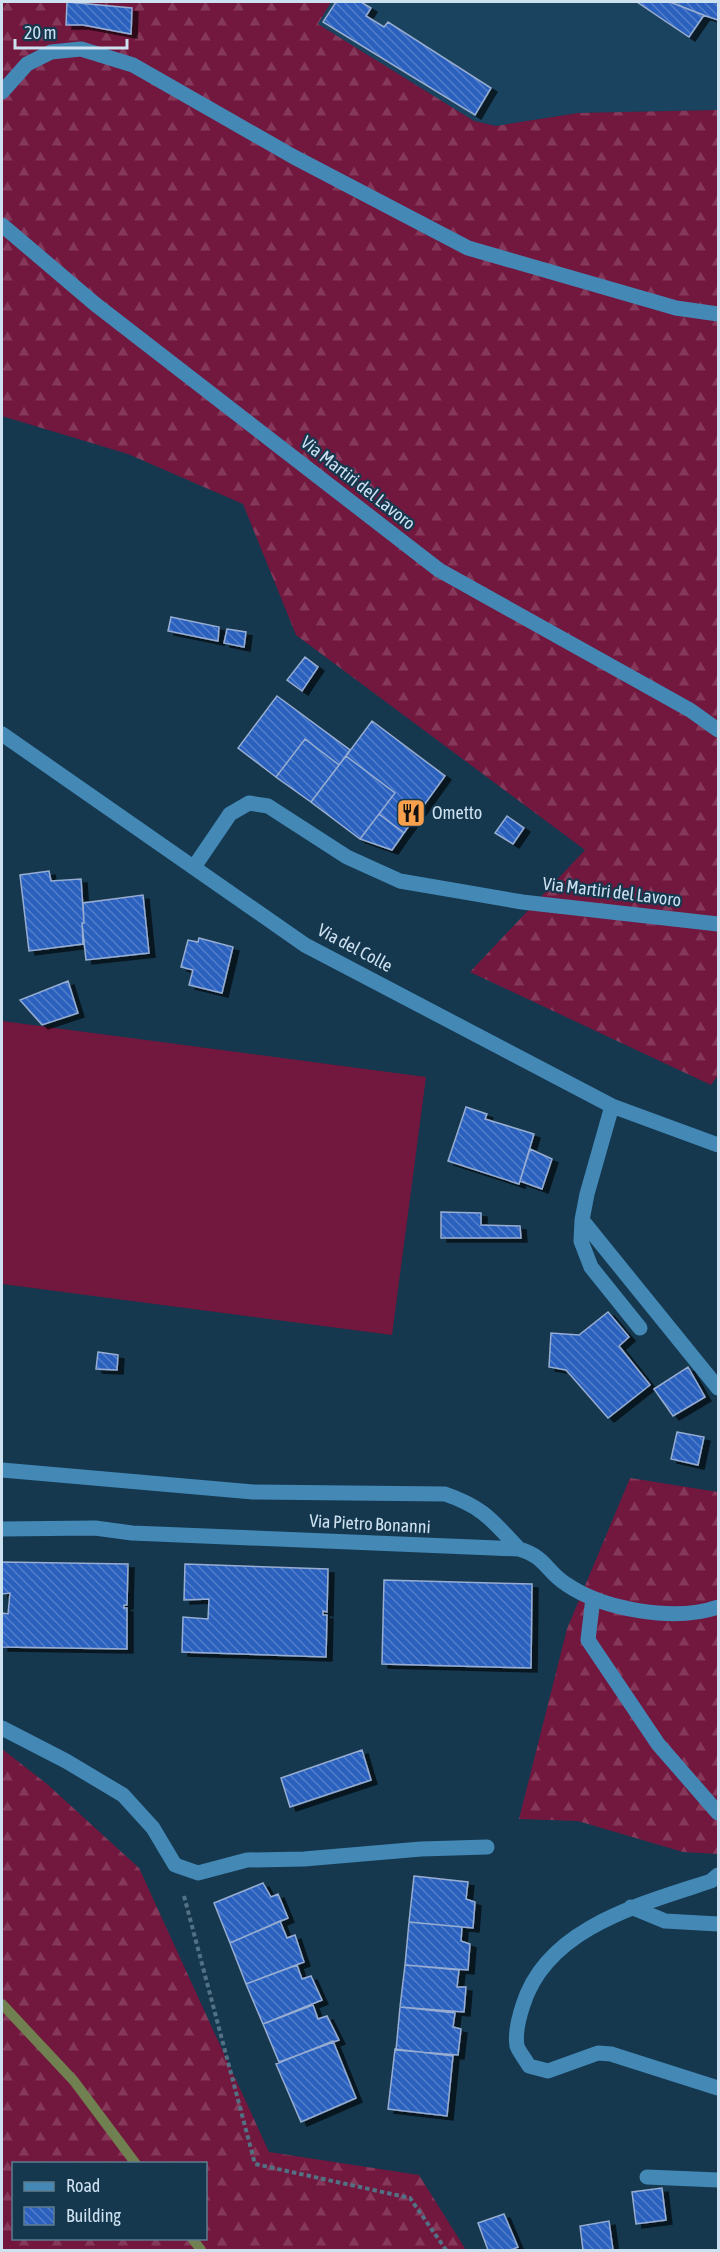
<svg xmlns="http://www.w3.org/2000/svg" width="720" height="2252" font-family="'Asap Condensed',sans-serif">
	<defs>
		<pattern id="forest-firs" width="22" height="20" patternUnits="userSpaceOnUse" patternTransform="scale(1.5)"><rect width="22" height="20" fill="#72173d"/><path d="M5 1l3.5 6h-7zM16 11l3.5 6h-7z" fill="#853859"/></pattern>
		<pattern id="building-back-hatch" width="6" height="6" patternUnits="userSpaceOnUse" patternTransform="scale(1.5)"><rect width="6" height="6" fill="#2b60be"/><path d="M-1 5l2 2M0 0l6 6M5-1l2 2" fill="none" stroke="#527eca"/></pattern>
		<filter id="shadow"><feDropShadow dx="6" dy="4" stdDeviation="0" flood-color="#0009"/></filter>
	</defs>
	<rect width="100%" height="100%" fill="#15384f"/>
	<path fill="#19435f" d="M331 2H718V110L578 113 496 126 474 121 317 24Z"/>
	<path fill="#72173d" d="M2 1021 426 1077 392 1335 2 1284Z"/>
	<path fill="url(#forest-firs)" fill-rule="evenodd" d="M2 2H331L318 24 474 121 496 126 578 113 718 110V1075L711 1085 470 972 585 850 296 635 243 504 128 454 2 416Z
		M630 1478 718 1492V1854L683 1852 578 1821 519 1819 567 1629Z
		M2 1749 47 1784 139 1868 269 2152 419 2175 466 2250H2ZM14 2164H206V2238H14Z"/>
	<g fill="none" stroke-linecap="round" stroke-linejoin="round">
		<path stroke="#708051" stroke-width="10" d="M2 2004 74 2081 136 2164
			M192 2238 201 2250"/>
	</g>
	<path fill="url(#building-back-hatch)" stroke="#97add1" stroke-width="1.5" filter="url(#shadow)" d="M67 2 132 8 131 34 83 25H66Z
		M336 2H361L371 8 366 16 384 27 388 22 491 88 475 115 323 22Z
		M637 2H670L704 15 689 37Z
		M670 2H718V20L703 15Z
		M171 617 219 627 218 641 168 631Z
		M227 629 246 632 244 647 224 643Z
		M305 657 318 667 302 691 287 680Z
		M277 696 350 750 339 765 305 739 276 777 238 748Z
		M372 721 445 776 404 833 379 814 395 793 346 756Z
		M305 739 339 765 311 802 276 777Z
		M346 756 395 793 360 839 311 802Z
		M379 814 404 833 392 850 360 839Z
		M507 816 524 828 513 844 495 833Z
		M49 871 51 881 81 879 84 923H82L83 944 29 951 20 875Z
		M143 895 149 953 86 960 82 923H84L83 903Z
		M199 938 233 947 222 993 189 985 193 970 181 967 188 940 198 942Z
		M68 981 78 1013 42 1025 20 1000Z
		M466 1107 487 1114 485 1119 534 1134 519 1184 448 1161Z
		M530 1149 552 1159 542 1189 520 1181Z
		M441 1212 481 1213V1225L520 1226 521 1238H441Z
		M608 1312 629 1337 619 1346 650 1385 608 1418 566 1370 549 1367 551 1333 579 1335Z
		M98 1352 118 1355 117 1370 96 1369Z
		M688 1367 705 1397 673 1416 654 1389Z
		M677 1432 704 1437 698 1465 671 1459Z
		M2 1562 128 1564 127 1605H124V1608H127V1649L2 1647V1613L8 1614 10 1593 2 1594Z
		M185 1564 328 1569 327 1612 323 1611V1615H327L326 1657 182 1652 183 1617 208 1619 209 1599 184 1600Z
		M384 1580 532 1584 531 1668 382 1664Z
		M362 1750 371 1780 290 1807 281 1778Z
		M414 1876 468 1882 466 1899 475 1902 473 1928 409 1922Z
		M263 1883 271 1897 278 1894 288 1918 230 1943 214 1903Z
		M280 1921 287 1938 295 1935 304 1962 246 1984 230 1943Z
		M409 1922 462 1927 461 1941 470 1944 468 1970 405 1965Z
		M297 1965 302 1979 311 1976 322 2000 263 2024 246 1984Z
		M405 1965 459 1970 457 1987H466L464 2012 400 2007Z
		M313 2005 318 2019 327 2016 339 2040 279 2062 263 2024Z
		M400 2007 455 2013 453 2027 461 2029 458 2055 396 2050Z
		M333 2041 356 2098 301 2122 276 2064Z
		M395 2049 453 2056 447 2116 388 2109Z
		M662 2188 666 2220 636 2224 632 2192Z
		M504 2214 518 2247 511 2250H488L478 2223Z
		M609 2221 613 2250H583L580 2226Z"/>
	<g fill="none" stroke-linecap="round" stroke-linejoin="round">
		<path stroke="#537185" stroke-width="4" stroke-dasharray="4.5 3" stroke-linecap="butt" d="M184 1896 255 2164 410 2198 446 2250"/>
		<path stroke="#4488b6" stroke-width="15" d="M2 92 27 64 51 52 81 49 133 65 294 157 468 248 676 308 718 314
			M2 225 95 304 439 570 690 710 718 730
			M2 734 305 945 612 1106 718 1145
			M194 867 230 814 249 803 268 806 347 857 400 881 522 902 718 924
			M612 1106 587 1194 582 1220 581 1241 591 1267 640 1328
			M582 1220 718 1388
			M2 1470 253 1492 445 1494C483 1507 492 1520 519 1549
			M2 1529 95 1528 132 1533 519 1549C546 1557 546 1571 566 1584 604 1610 675 1622 718 1607
			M593 1598 588 1640 658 1744 718 1813
			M2 1728 66 1761 123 1795 153 1828 175 1865 198 1873 247 1860 304 1859 421 1849 487 1847
			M718 1875 711 1881C642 1904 547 1927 523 2005 519 2017 515 2034 517 2046 519 2052 526 2060 529 2066L548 2071 598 2053 611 2054 718 2088
			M631 1907 665 1921 718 1924
			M647 2177 718 2180"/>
	</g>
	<defs>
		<g id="restaurant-square" transform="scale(1.5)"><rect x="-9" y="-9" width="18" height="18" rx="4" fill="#f9a04d" stroke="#15384f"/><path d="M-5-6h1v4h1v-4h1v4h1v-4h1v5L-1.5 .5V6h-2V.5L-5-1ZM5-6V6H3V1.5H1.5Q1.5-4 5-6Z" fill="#111"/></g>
	</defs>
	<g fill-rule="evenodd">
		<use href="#restaurant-square" x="411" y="813"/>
	</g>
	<g text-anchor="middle" stroke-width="4.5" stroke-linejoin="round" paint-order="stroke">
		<g font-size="18" fill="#cee1f0" stroke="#15384f">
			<text transform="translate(358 483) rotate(38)" y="6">Via Martiri del Lavoro</text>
			<text transform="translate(612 892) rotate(7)" y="6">Via Martiri del Lavoro</text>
			<text transform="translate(355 948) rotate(28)" y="6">Via del Colle</text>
			<text transform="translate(370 1524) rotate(3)" y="6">Via Pietro Bonanni</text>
		</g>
		<g font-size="18" fill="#cee1f0" stroke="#15384f" text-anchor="start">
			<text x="432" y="819">Ometto</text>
		</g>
	</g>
	<rect width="720" height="2252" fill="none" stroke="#cee1f0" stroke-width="6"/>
	<rect x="12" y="2162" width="195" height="78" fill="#15384f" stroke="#5f7c8f" stroke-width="1.5"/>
	<rect x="24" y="2182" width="30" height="9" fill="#4488b6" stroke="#5f7c8f" stroke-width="1.5"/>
	<text x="66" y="2192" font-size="18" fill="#cee1f0">Road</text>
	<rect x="24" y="2207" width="30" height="18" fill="url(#building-back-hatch)" stroke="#5f7c8f" stroke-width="1.5"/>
	<text x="66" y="2222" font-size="18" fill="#cee1f0">Building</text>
	<path d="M15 39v9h112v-9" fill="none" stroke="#cee1f0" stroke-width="3"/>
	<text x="24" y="39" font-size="18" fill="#cee1f0" stroke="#15384f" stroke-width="4.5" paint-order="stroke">20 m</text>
</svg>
